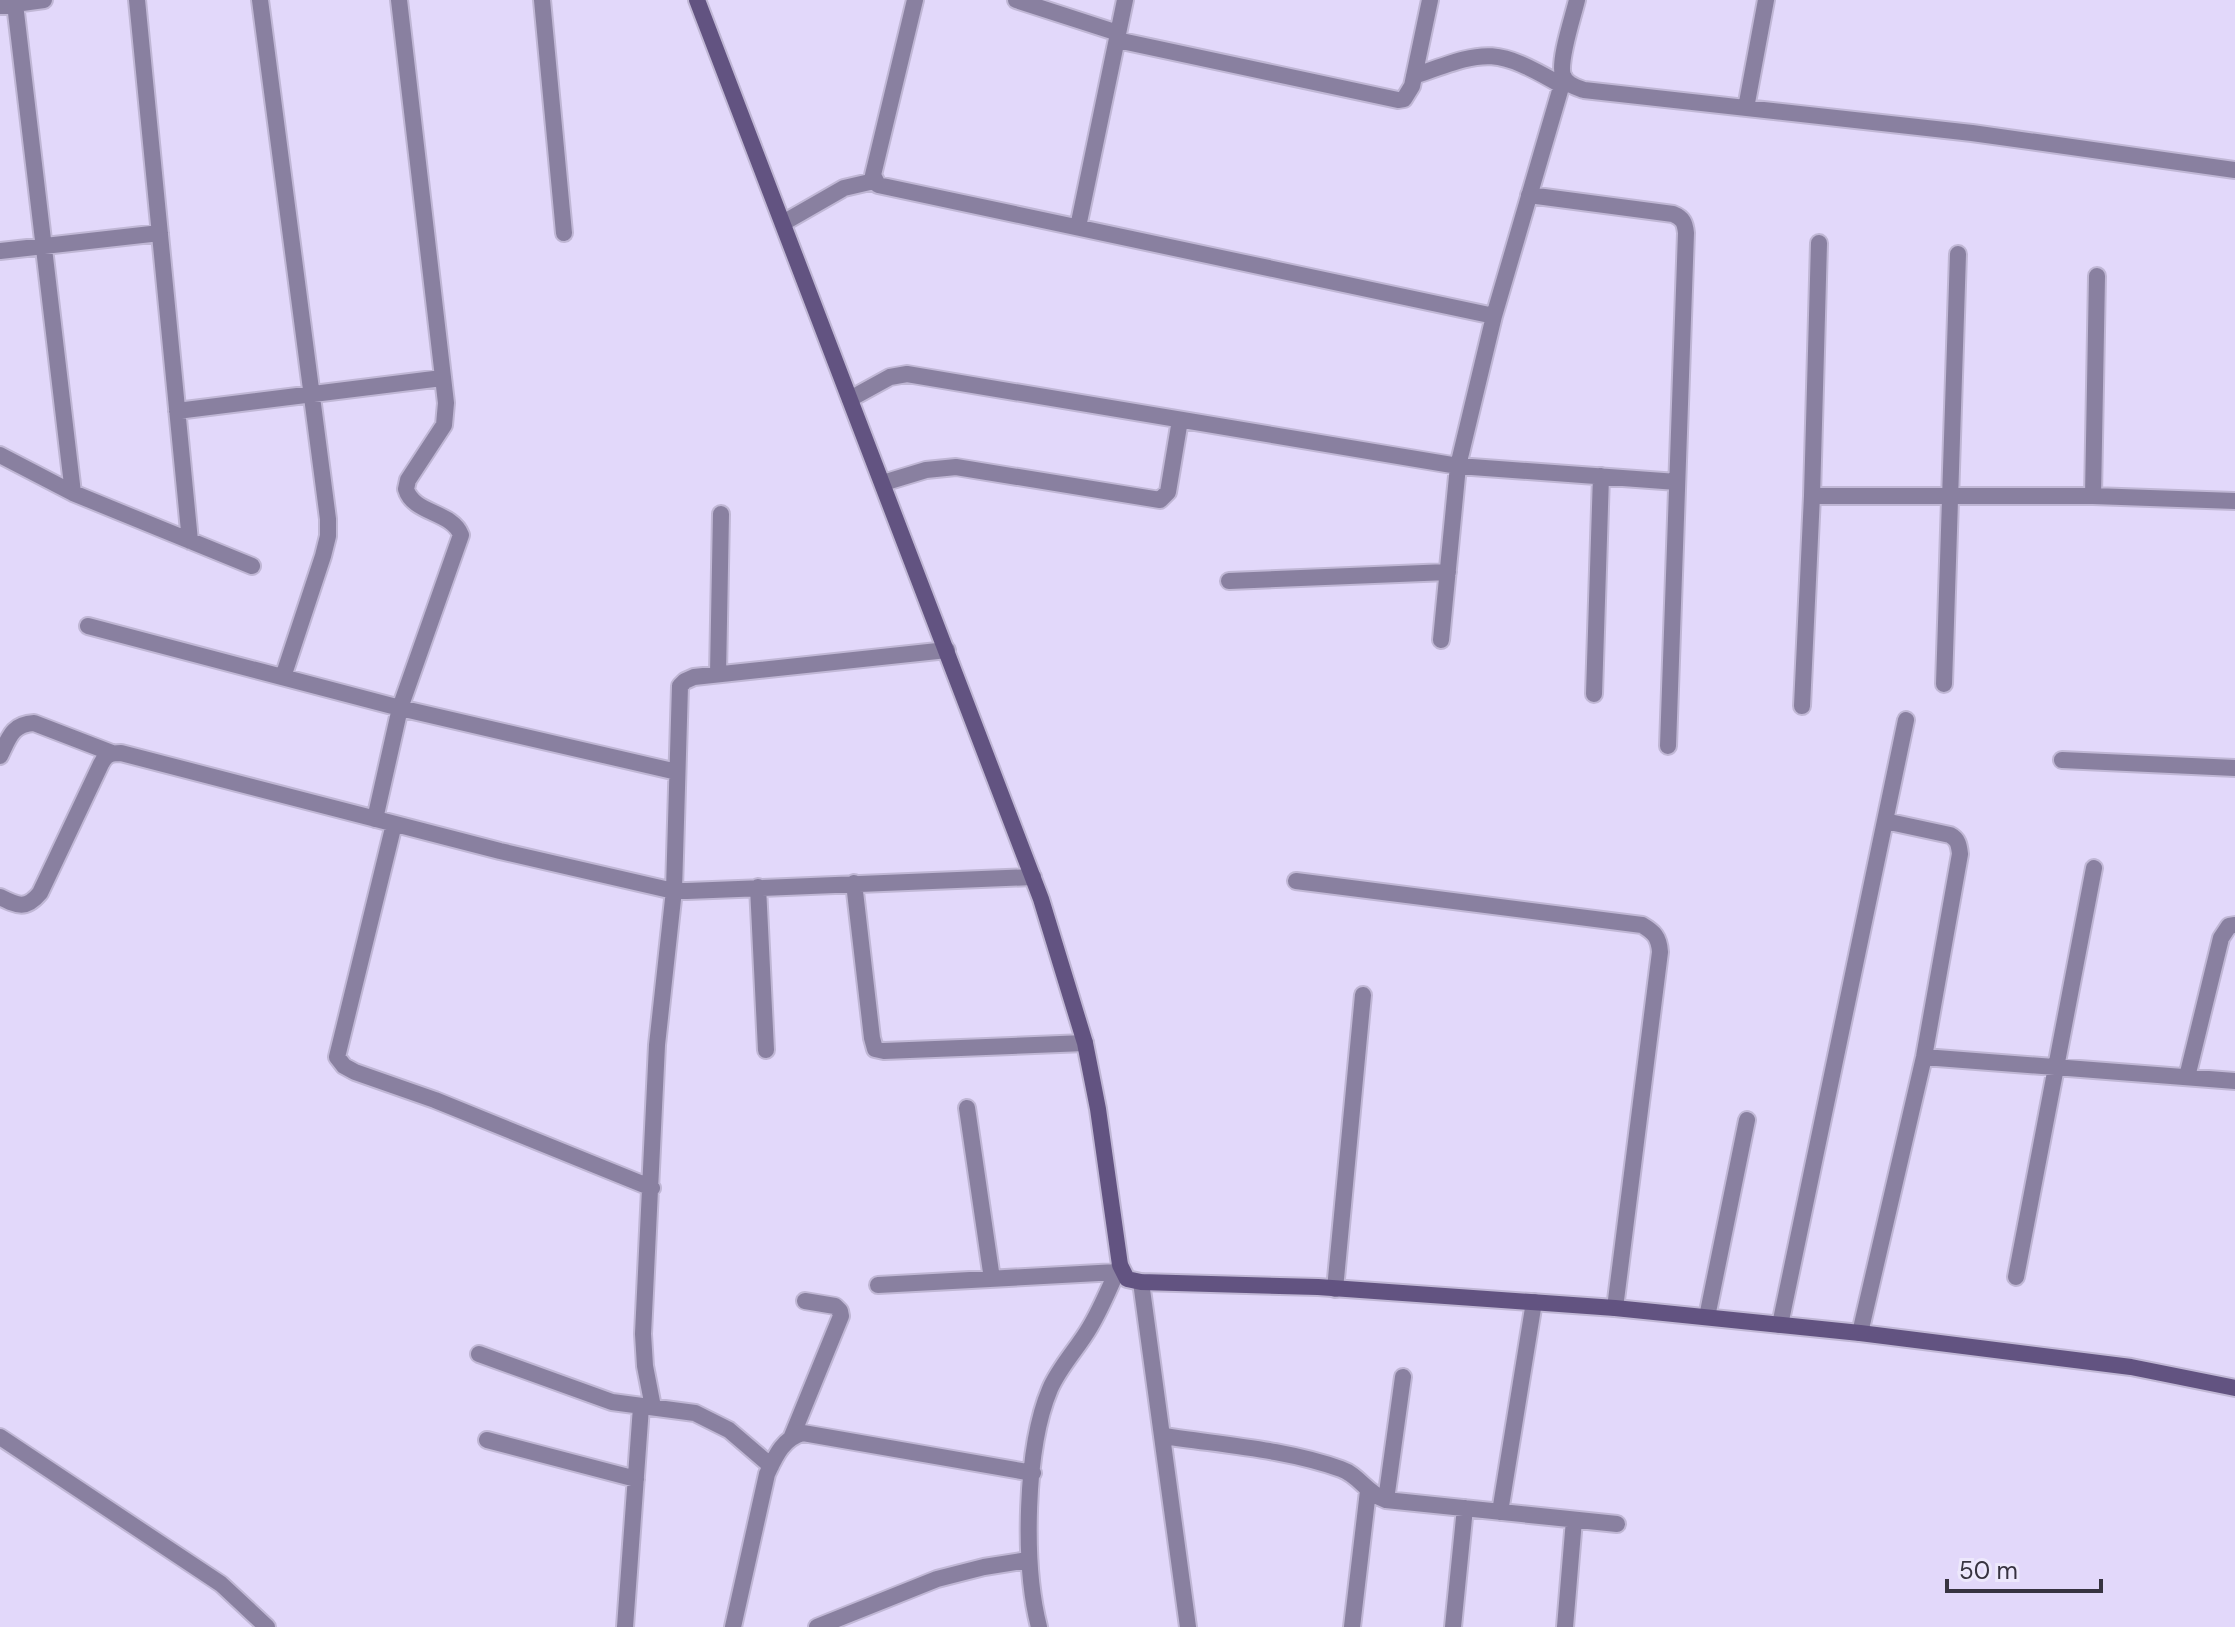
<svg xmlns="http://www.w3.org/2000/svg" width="2235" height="1627" font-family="'DM Sans',sans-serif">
	<rect width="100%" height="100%" fill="#e2d8fa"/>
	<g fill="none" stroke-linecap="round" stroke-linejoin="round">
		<g stroke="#c0b7d5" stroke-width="20">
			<path id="street" d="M137 0 190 541
				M260 0 328 519V536L323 556 283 677
				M542 0 564 233
				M915 0 873 175 878 185 1494 316
				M1016 0 1118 33
				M1577 0C1573 17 1558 61 1563 76 1567 85 1576 87 1584 90L1972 133 2235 170
				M15 4 73 493
				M0 6 44 0
				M1117 40 1398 100 1404 99 1412 86 1430 0
				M1414 76C1486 51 1492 45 1561 85
				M1746 108 1766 0
				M1529 195 1673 214C1683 218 1685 223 1686 233L1668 746
				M783 223 844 188 874 181
				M1078 227 1125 0
				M0 251 160 233
				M850 399 890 377 907 374 1458 466 1677 482
				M177 411 442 378
				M0 455 73 493 252 566
				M883 483 926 470 956 467 1160 500 1168 492 1180 420
				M1812 496 1819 243
				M2093 496 2097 276
				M1229 581 1448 572
				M88 626 400 708 677 772
				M1441 640 1458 466 1494 316 1564 77
				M718 674 721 514
				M1944 684 1958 254
				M1594 694 1601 476
				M1802 706 1812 496H2093L2235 501
				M0 756C9 738 12 724 34 723L112 753
				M2062 760 2235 768
				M375 819 400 708 461 535C452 511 413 514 406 489L408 480 444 425 446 403 399 0
				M394 824 337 1057 344 1066 355 1072 435 1100 652 1188
				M1296 881 1642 925C1654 932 1659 937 1660 952L1615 1308
				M854 883 872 1038 875 1049 884 1051 1085 1043
				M758 887 766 1050
				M0 897C18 906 26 910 40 893L101 764C106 754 111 753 121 753L500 851 665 889 687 891 1033 877
				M1924 1057 2235 1081
				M2187 1077 2221 938 2229 926 2235 925
				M967 1108 992 1279
				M2016 1277 2094 868
				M1141 1282 1188 1627
				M878 1285 1117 1272
				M1335 1289 1363 995
				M1707 1317 1747 1120
				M1780 1325 1906 720
				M1860 1333 1924 1057 1960 854C1959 845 1958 839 1950 835L1885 821
				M479 1354 612 1402 695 1413 729 1430 771 1466
				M653 1407 645 1366 643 1334 657 1045 674 890 680 686 685 681 694 677 947 650
				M792 1436 841 1316 840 1311 835 1306 805 1301
				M1164 1436C1222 1445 1285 1449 1341 1469 1359 1475 1367 1494 1386 1500L1617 1524
				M0 1437 221 1584 267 1627
				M487 1440 636 1479
				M1386 1500 1403 1377
				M1500 1512 1534 1302
				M625 1627 641 1407
				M733 1627 767 1474C775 1457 783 1438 803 1433L1033 1473
				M817 1627 937 1579 984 1567 1028 1560
				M1039 1627C1023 1565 1025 1448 1050 1389 1060 1366 1078 1348 1090 1327 1102 1307 1110 1286 1120 1265
				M1352 1627 1368 1491
				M1453 1627 1465 1508
				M1565 1627 1574 1520"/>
		</g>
		<g stroke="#c0b7d5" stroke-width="20">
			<path id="secondary" d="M697 0 1041 899 1085 1043 1098 1109 1120 1265 1127 1279 1141 1282 1318 1287 1615 1308 1860 1333 2131 1367 2235 1388"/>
		</g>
		<use href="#street" stroke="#8980a0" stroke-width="16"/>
		<use href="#secondary" stroke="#625381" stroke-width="16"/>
	</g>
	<path d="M1947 1579v12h154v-12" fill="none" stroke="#373340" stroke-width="4"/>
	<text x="1959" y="1579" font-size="24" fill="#373340" stroke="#ede8fc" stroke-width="6" paint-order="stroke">50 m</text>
</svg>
